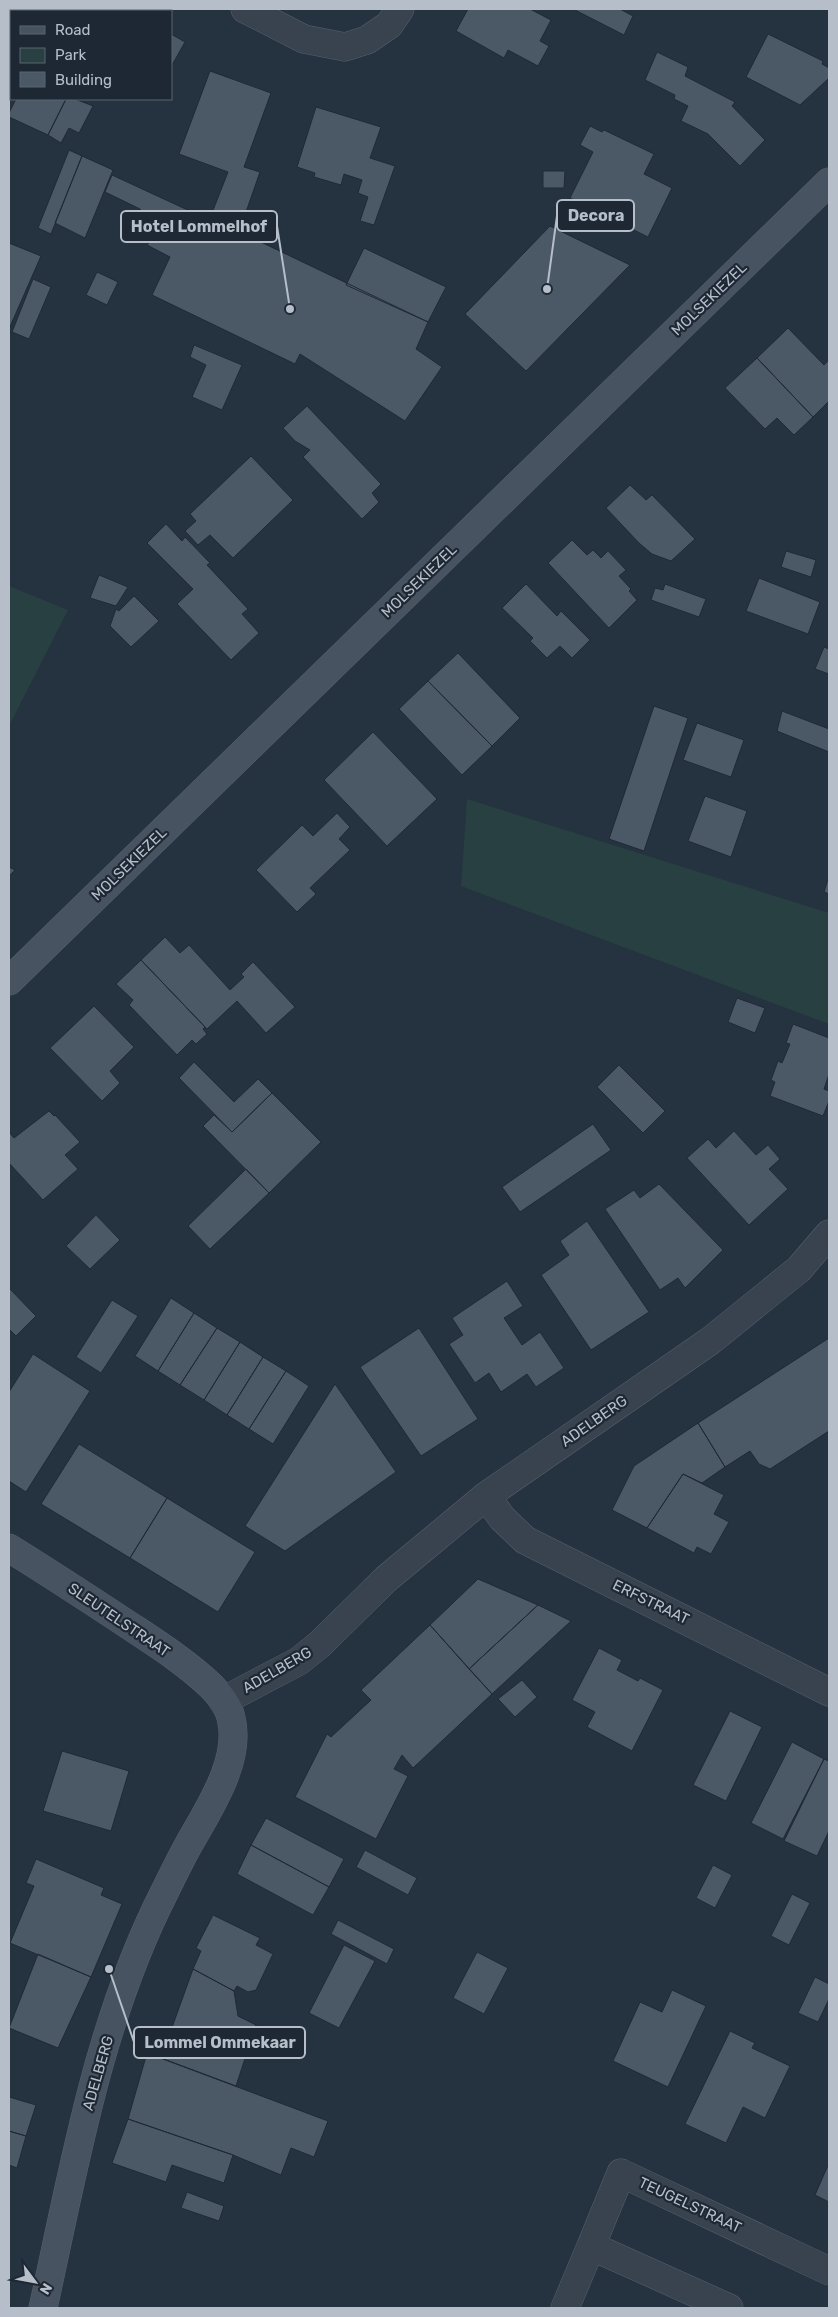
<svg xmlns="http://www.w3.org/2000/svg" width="838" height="2317" font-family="Rubik,sans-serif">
	<rect width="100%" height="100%" fill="#25323f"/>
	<path fill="#284041" d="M9 586 68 610 9 726Z
		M467 799 829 913V1024L461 886Z"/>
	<path fill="#4b5967" stroke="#202a36" d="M54 9H92L91 11H52Z
		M468 9H530L551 20 540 41 549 46 538 66 508 50 504 58 456 31Z
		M573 9H620L633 16 624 35Z
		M11 20V59L9 57V25Z
		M171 34 185 42 171 67Z
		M768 34 823 61 822 64 829 68V78L800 105 746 77Z
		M657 52 688 67 685 76 735 102 732 106 765 140 740 166 708 134 681 121 688 106 674 99 675 95 645 80Z
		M210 71 271 93 244 167 260 172 239 232 210 218 228 172 179 154Z
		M16 99H66L48 135 9 117V113Z
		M66 99H75L93 106 79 133 69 128 61 143 48 135Z
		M316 107 381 127 370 158 395 166 374 225 360 221 368 197 358 193 362 180 344 174 341 185 314 177 315 173 297 167Z
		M590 126 602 132 604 130 654 154 644 174 672 188 648 237 570 198 593 152 580 145Z
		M69 150 82 156 51 234 38 228Z
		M82 156 113 170 85 238 55 223Z
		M543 171H565L564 188H543Z
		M112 175 192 212 194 210 428 322 416 349 442 367 405 421 300 354 295 364 152 295 170 257 147 245 151 240 140 209 105 192Z
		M550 226 630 265 526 371 465 314Z
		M9 243 41 256 9 329Z
		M364 248 446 287 428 322 346 285Z
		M97 272 118 282 107 305 86 295Z
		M33 279 51 287 29 339 12 332Z
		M788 328 824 365 829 360V401L813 417 757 358Z
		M194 345 242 365 222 410 192 397 206 365 190 357Z
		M757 358 813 417 794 435 777 418 765 429 725 388Z
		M307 406 381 484 372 493 379 502 362 519 303 457 310 450 295 441 283 428Z
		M251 456 293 500 233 558 210 535 198 545 185 531 196 521 190 514Z
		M630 485 646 500 652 495 695 539 671 561 652 554 639 543 606 508Z
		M166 524 182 541 185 537 210 563 207 565 248 609 242 614 259 633 231 660 177 604 193 589 147 543Z
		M572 540 587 555 593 550 601 558 608 551 626 570 619 576 631 589 629 591 637 600 609 628 548 563Z
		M786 551 816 560 811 577 781 567Z
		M99 575 128 587 116 606 90 598Z
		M759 578 820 602 808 634 746 611Z
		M526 584 557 616 561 611 590 640 572 658 560 646 547 658 530 641 533 638 502 608Z
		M665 584 706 599 699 617 651 600 655 588 663 590Z
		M134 596 159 621 131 647 110 626 116 609 119 611Z
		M824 647 829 649V674L815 669Z
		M458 653 520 718 492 746 428 681Z
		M428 681 492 746 462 775 399 709Z
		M654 706 688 718 644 851 609 839Z
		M782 711 829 729V752L777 731Z
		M697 723 744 740 731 777 683 760Z
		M373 732 437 799 387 846 324 780Z
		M705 796 747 811 731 857 688 841Z
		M337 813 350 827 339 839 350 850 310 888 316 894 297 912 256 870 302 825 313 836Z
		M9 867 15 870 9 876Z
		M829 876V894L824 892Z
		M165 937 180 953 189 945 230 990 244 977 241 974 253 962 295 1007 266 1033 237 1001 207 1029 141 960Z
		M141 960 205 1027 203 1029 207 1034 196 1044 192 1040 177 1055 129 1005 133 1000 116 984Z
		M737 998 765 1008 755 1033 728 1022Z
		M94 1006 134 1047 110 1071 120 1083 102 1101 50 1048Z
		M793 1024 829 1038V1074L824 1089 829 1091V1101L823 1116 770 1096 775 1082 771 1080 778 1061 782 1063 790 1044 786 1043Z
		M194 1062 234 1102 258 1079 272 1093 232 1132 179 1078Z
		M619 1065 665 1111 643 1133 597 1087Z
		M272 1093 321 1142 269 1193 203 1126 214 1115 232 1132Z
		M49 1111 54 1116 55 1115 80 1142 65 1155 78 1169 43 1200 9 1163V1132L14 1138Z
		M593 1124 611 1150 520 1212 502 1187Z
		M734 1131 756 1155 768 1145 780 1159 769 1169 788 1189 749 1225 687 1158 708 1139 716 1148Z
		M246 1169 269 1193 210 1249 188 1226Z
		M659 1184 723 1250 685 1288 678 1278 660 1290 605 1209 634 1190 640 1198Z
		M96 1215 120 1240 90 1269 66 1246Z
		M587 1221 649 1312 591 1350 541 1275 569 1255 560 1241Z
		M507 1281 523 1306 504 1318 522 1345 540 1332 564 1368 536 1387 527 1374 501 1392 489 1373 475 1383 449 1344 463 1335 452 1318Z
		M9 1288 36 1316 16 1336 9 1329Z
		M171 1298 194 1313 158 1371 135 1356Z
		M112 1300 138 1316 101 1373 76 1357Z
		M194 1313 217 1328 180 1385 158 1371Z
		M217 1328 240 1342 204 1400 180 1385Z
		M419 1328 478 1419 421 1456 360 1367Z
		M829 1338V1431L770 1469 759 1464 750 1451 725 1467 698 1423Z
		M240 1342 263 1357 227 1415 204 1400Z
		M33 1354 90 1391 26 1492 9 1481V1392Z
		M263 1357 286 1371 249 1429 227 1415Z
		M286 1371 309 1386 273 1444 249 1429Z
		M335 1384 396 1472 285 1551 245 1526Z
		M698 1423 725 1467 702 1483 683 1474 647 1528 612 1510 634 1466Z
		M79 1444 167 1498 130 1558 41 1504Z
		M683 1474 724 1495 714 1514 729 1522 711 1554 697 1547 694 1553 647 1528Z
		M167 1498 255 1552 218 1612 130 1558Z
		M478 1579 538 1605 469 1669 430 1625Z
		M538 1605 571 1621 492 1694 469 1669Z
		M430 1625 492 1694 413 1768 402 1755 394 1769 408 1776 376 1839 295 1797 327 1734 331 1737 371 1700 361 1690Z
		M599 1648 622 1660 617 1670 638 1681 640 1678 663 1690 632 1751 587 1727 595 1712 572 1700Z
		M522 1680 537 1697 515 1717 498 1699Z
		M730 1711 762 1727 726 1801 693 1785Z
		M792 1742 824 1759 783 1839 751 1823Z
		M62 1751 129 1771 111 1831 43 1811Z
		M824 1759 829 1761V1831L817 1856 784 1841Z
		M266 1818 344 1859 329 1887 251 1845Z
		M251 1845 329 1887 313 1915 237 1874Z
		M365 1850 417 1878 408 1895 356 1867Z
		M36 1859 104 1888 101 1895 122 1904 91 1977 10 1943 34 1886 26 1883Z
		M713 1865 732 1875 715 1908 696 1898Z
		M792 1894 810 1903 789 1945 771 1936Z
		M213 1915 260 1938 256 1945 273 1954 256 1990 248 1992 237 1986 234 1991 193 1969 201 1951 196 1948Z
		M338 1920 394 1949 387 1964 331 1934Z
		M344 1945 375 1961 339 2028 309 2013Z
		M477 1952 508 1968 484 2014 453 1998Z
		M38 1954 91 1977 58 2048 9 2028Z
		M193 1969 234 1991 238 2016 256 2025 236 2086 161 2058Z
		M815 1977 829 1984V1999L818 2022 798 2013Z
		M672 1990 706 2006 668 2087 613 2061 640 2002 662 2012Z
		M730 2031 755 2043 752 2048 790 2066 765 2118 743 2107 726 2143 685 2124Z
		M147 2053 328 2121 314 2157 291 2148 281 2175 233 2155 128 2119Z
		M9 2097 36 2105 26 2136 9 2131Z
		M128 2119 233 2155 224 2183 172 2165 166 2182 112 2163Z
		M9 2131 26 2136 17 2168 9 2165Z
		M829 2163V2202L815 2195Z
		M187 2192 224 2206 219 2221 181 2208Z"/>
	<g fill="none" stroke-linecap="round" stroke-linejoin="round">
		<g stroke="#57616c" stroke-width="29">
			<path id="street" d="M245 9 304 39 345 47 367 40 389 25 400 9
				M486 1496 502 1518 525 1540 829 1692
				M223 1701 299 1661 320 1644 386 1579 486 1496 710 1341 799 1269 829 1234
				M591 2246 621 2173 829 2271
				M565 2308 591 2246 729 2308"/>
		</g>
		<g stroke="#57616c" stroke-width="29">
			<path id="secondary" d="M9 981 829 182
				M9 1548C48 1572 86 1597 124 1622 154 1642 186 1662 212 1687 219 1694 229 1707 231 1718 242 1760 208 1810 189 1844 180 1860 172 1877 164 1893 98 2023 74 2168 43 2308"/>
		</g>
		<use href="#street" stroke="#39434f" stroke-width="28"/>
		<use href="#secondary" stroke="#475361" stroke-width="28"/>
	</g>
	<g text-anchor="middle" stroke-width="4.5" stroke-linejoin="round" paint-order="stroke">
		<g font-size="15" fill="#b5bec9" stroke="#1e2834">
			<text transform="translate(709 299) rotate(-44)" y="5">MOLSEKIEZEL</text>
			<text transform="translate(419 581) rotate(-44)" y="5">MOLSEKIEZEL</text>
			<text transform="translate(129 864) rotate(-44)" y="5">MOLSEKIEZEL</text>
			<text transform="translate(594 1421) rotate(-35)" y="5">ADELBERG</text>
			<text transform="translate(651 1602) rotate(26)" y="5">ERFSTRAAT</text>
			<text transform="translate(119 1620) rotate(34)" y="5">SLEUTELSTRAAT</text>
			<text transform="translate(277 1670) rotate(-30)" y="5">ADELBERG</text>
			<text transform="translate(98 2073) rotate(-74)" y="5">ADELBERG</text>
			<text transform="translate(690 2205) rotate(25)" y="5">TEUGELSTRAAT</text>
		</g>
	</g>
	<path fill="none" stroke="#b5bec9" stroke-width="2" d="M547 289L557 216M290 309L277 226M109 1969L134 2042"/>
	<g fill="#b5bec9" stroke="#1e2834" stroke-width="2">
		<circle cx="547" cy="289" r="5"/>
		<circle cx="290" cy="309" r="5"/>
		<circle cx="109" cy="1969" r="5"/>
	</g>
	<g fill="#1e2834" stroke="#b5bec9" stroke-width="2">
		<rect x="557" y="200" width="77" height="31" rx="5"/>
		<rect x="121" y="211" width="156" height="31" rx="5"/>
		<rect x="134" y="2027" width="171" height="31" rx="5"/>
	</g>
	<g font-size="16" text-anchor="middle" font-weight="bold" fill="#b5bec9">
		<text x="596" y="221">Decora</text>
		<text x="199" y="232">Hotel Lommelhof</text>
		<text x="220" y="2048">Lommel Ommekaar</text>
	</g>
	<rect width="838" height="2317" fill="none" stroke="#b5bec9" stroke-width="20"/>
	<rect x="10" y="10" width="162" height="90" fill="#1e2834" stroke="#5a6470"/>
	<rect x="20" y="26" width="25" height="8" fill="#475361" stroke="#5a6470"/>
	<text x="55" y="35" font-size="15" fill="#b5bec9">Road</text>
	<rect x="20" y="48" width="25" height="15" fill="#284041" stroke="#5a6470"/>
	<text x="55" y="60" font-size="15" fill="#b5bec9">Park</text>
	<rect x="20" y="72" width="25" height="15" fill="#4b5967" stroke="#5a6470"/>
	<text x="55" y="85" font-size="15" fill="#b5bec9">Building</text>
	<g transform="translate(35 2282) rotate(122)" stroke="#1e2834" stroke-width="4" paint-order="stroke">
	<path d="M0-4L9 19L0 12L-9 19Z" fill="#b5bec9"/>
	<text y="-8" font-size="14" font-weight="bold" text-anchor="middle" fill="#b5bec9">N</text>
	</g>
</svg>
